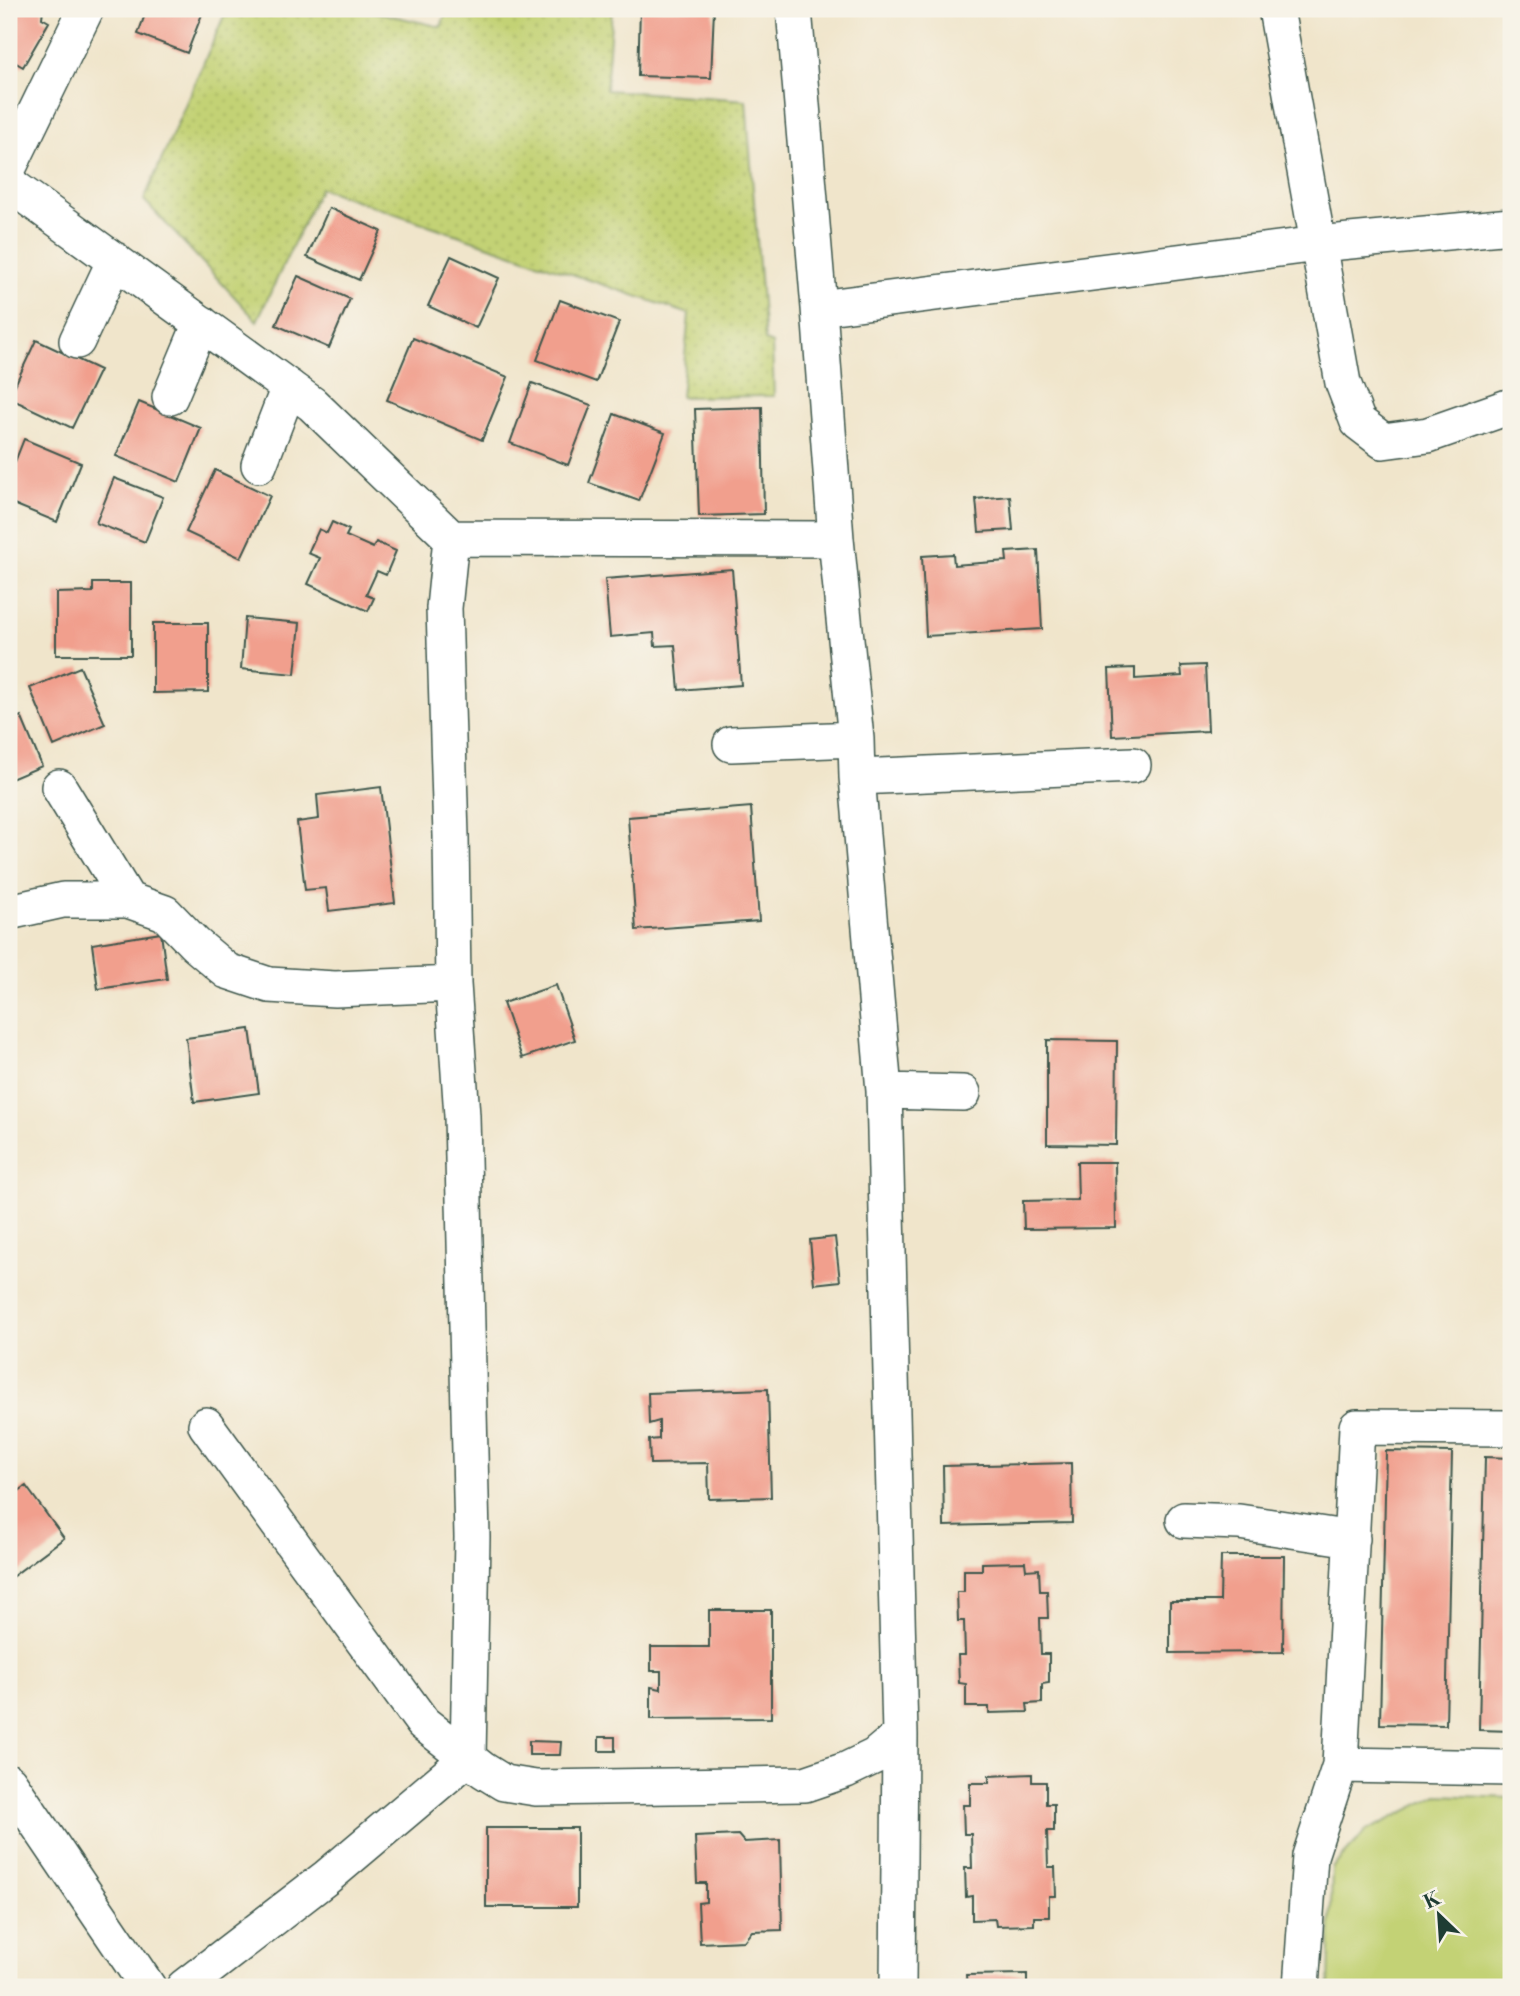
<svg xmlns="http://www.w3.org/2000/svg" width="1520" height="1996" font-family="'Libre Bodoni',serif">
	<defs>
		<pattern id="garden-dots" width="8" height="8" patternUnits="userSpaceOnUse" patternTransform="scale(1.75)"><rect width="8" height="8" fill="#c3d274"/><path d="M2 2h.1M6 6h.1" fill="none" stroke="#a7b565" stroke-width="1.8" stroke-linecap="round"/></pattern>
	</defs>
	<rect width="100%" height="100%" fill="#f7f3e8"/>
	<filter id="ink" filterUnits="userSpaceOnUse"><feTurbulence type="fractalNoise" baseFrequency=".0143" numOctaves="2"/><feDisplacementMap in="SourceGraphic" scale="14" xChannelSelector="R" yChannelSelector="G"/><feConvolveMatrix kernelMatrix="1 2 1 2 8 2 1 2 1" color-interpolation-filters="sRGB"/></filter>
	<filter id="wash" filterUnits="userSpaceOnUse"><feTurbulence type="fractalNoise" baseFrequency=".00686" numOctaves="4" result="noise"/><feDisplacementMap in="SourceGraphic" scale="28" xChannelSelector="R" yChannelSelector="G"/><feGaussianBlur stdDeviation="1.57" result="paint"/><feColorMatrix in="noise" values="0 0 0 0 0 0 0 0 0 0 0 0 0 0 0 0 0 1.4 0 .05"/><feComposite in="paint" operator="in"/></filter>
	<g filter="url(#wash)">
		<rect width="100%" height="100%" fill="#f0e5cb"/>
		<path fill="#c3d274" stroke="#718854" stroke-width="2" d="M1438 1795 1511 1798V1987H1329L1332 1868 1366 1831Z"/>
		<path fill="url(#garden-dots)" stroke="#718854" stroke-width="2" d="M227 9H363L441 27 447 9H612L606 90 746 100 765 341 772 344 774 396 681 397 689 314 320 188 257 321 144 200Z"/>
		<g id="blocks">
			<path fill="#f19f8d" d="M9 9H43L42 18 49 22 23 67 16 63 9 76Z
				M147 9H204L187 53 138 34Z
				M640 9H714L711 78 638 76Z
				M329 208 381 231 359 280 307 257Z
				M451 256 499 278 476 328 428 306Z
				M298 276 350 299 329 348 276 325Z
				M560 300 619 322 596 382 537 360Z
				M413 338 508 377 482 440 387 400Z
				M36 340 100 370 72 428 9 398Z
				M532 383 591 405 568 465 510 443Z
				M139 402 201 428 179 482 116 456Z
				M762 407 764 514 699 516 695 409Z
				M614 414 665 433 639 501 589 483Z
				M24 439 81 463 57 522 9 502V477Z
				M215 470 270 496 241 558 186 532Z
				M114 478 163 497 145 542 96 523Z
				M1010 496 1013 530 979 532 976 499Z
				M332 522 349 530 346 536 373 548 376 542 396 551 386 575 377 571 366 595 374 598 368 611 308 584 320 558 308 553 319 529 327 533Z
				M1038 550 1042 629 926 636 922 556 953 554 954 565 1007 561 1006 552Z
				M732 569 741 685 679 690 675 645 655 646 654 633 610 637 605 579Z
				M93 583H131V655H56V593L93 592Z
				M245 618 300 623 295 674 241 669Z
				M153 623H208V692L153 693Z
				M1205 665 1208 731 1112 736 1109 669 1135 668V679L1182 676 1181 666Z
				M80 667 105 724 54 746 30 688Z
				M21 716 42 766 9 780V721Z
				M381 787 395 903 329 911 326 888 305 890 297 822 319 819 317 795Z
				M751 807 759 921 636 930 628 817Z
				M161 933 167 979 98 989 92 944Z
				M556 985 575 1040 522 1058 503 1003Z
				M250 1029 259 1093 194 1102 186 1038Z
				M1047 1040 1117 1041 1116 1145 1047 1144Z
				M1077 1162H1115L1116 1228 1024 1229 1023 1201 1078 1200Z
				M835 1237 840 1281 814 1284 810 1240Z
				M768 1389 771 1497 709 1499 708 1463 650 1464 649 1440 659 1439V1421L649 1424 648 1393Z
				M1386 1451 1452 1452 1446 1725 1380 1724Z
				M1485 1457 1511 1458V1731L1479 1730Z
				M1071 1463 1072 1523 944 1526 943 1466Z
				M26 1486 64 1538 9 1579V1498Z
				M1221 1556H1284L1283 1652 1170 1653V1601H1220Z
				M1025 1562 1026 1570 1039 1569 1040 1591H1047L1048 1618H1040L1041 1654H1049V1683L1042 1684V1703L1027 1704 1028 1712 989 1713V1707H966V1684L959 1683 958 1655H965L964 1621H958L957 1592H964V1570H982V1563Z
				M709 1610H771V1718L651 1719V1687L661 1689V1671H651V1647H709Z
				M599 1737H615V1751H599Z
				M529 1741 561 1742 560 1755H529Z
				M1032 1774V1782H1046V1804H1054V1831H1047L1048 1867H1055L1056 1896H1049V1917H1034V1925L996 1926 995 1919 972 1920V1896L966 1897 965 1868H972L971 1834H964L963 1805H970V1783H989V1776Z
				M486 1828H577V1907H486Z
				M738 1835 744 1842 780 1840 782 1930 752 1931 744 1941 700 1943 698 1903 706 1902V1883H697L695 1837Z
				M1027 1974V1987H967L966 1975Z"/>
		</g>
	</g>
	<g filter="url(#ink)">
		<use href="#blocks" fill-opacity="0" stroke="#3e564b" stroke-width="2"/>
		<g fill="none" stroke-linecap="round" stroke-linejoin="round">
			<g stroke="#3e564b" stroke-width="38">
				<path id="minor" d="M794 9 819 308 836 539 856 739 857 777 884 1091 900 1735 898 1987
					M1276 9 1343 383 1358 422 1383 441 1428 435 1508 407
					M9 167 86 9
					M9 184 312 404 451 538 836 539
					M819 308 1318 244 1511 226
					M77 341 115 260
					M170 397 201 323
					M259 465 289 387
					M451 538 444 608 451 836 453 984 462 1116 472 1537 468 1758
					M731 744 856 739
					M857 777 1133 765
					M59 787 128 900
					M9 912 63 900H128L165 913 195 944 227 971 269 985 335 989 453 984
					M884 1091 963 1093
					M206 1425 423 1723 483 1770 504 1783 536 1788 805 1784 846 1770 875 1756 900 1735
					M1184 1520 1239 1522 1352 1539
					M1340 1765 1511 1768
					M9 1782 148 1987
					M184 1987 327 1877 468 1758
					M1301 1987 1310 1856 1340 1765 1357 1427 1511 1428"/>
			</g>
			<use href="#minor" stroke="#fff" stroke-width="35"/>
		</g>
	</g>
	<rect width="1520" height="1996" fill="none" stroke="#f7f3e8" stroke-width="35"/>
	<g transform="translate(1439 1915) rotate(335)" stroke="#f7f3e8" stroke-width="5" paint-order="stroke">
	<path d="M0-5L12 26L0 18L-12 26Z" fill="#1f3d34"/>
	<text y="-10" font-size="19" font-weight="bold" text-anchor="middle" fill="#1f3d34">K</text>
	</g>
</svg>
